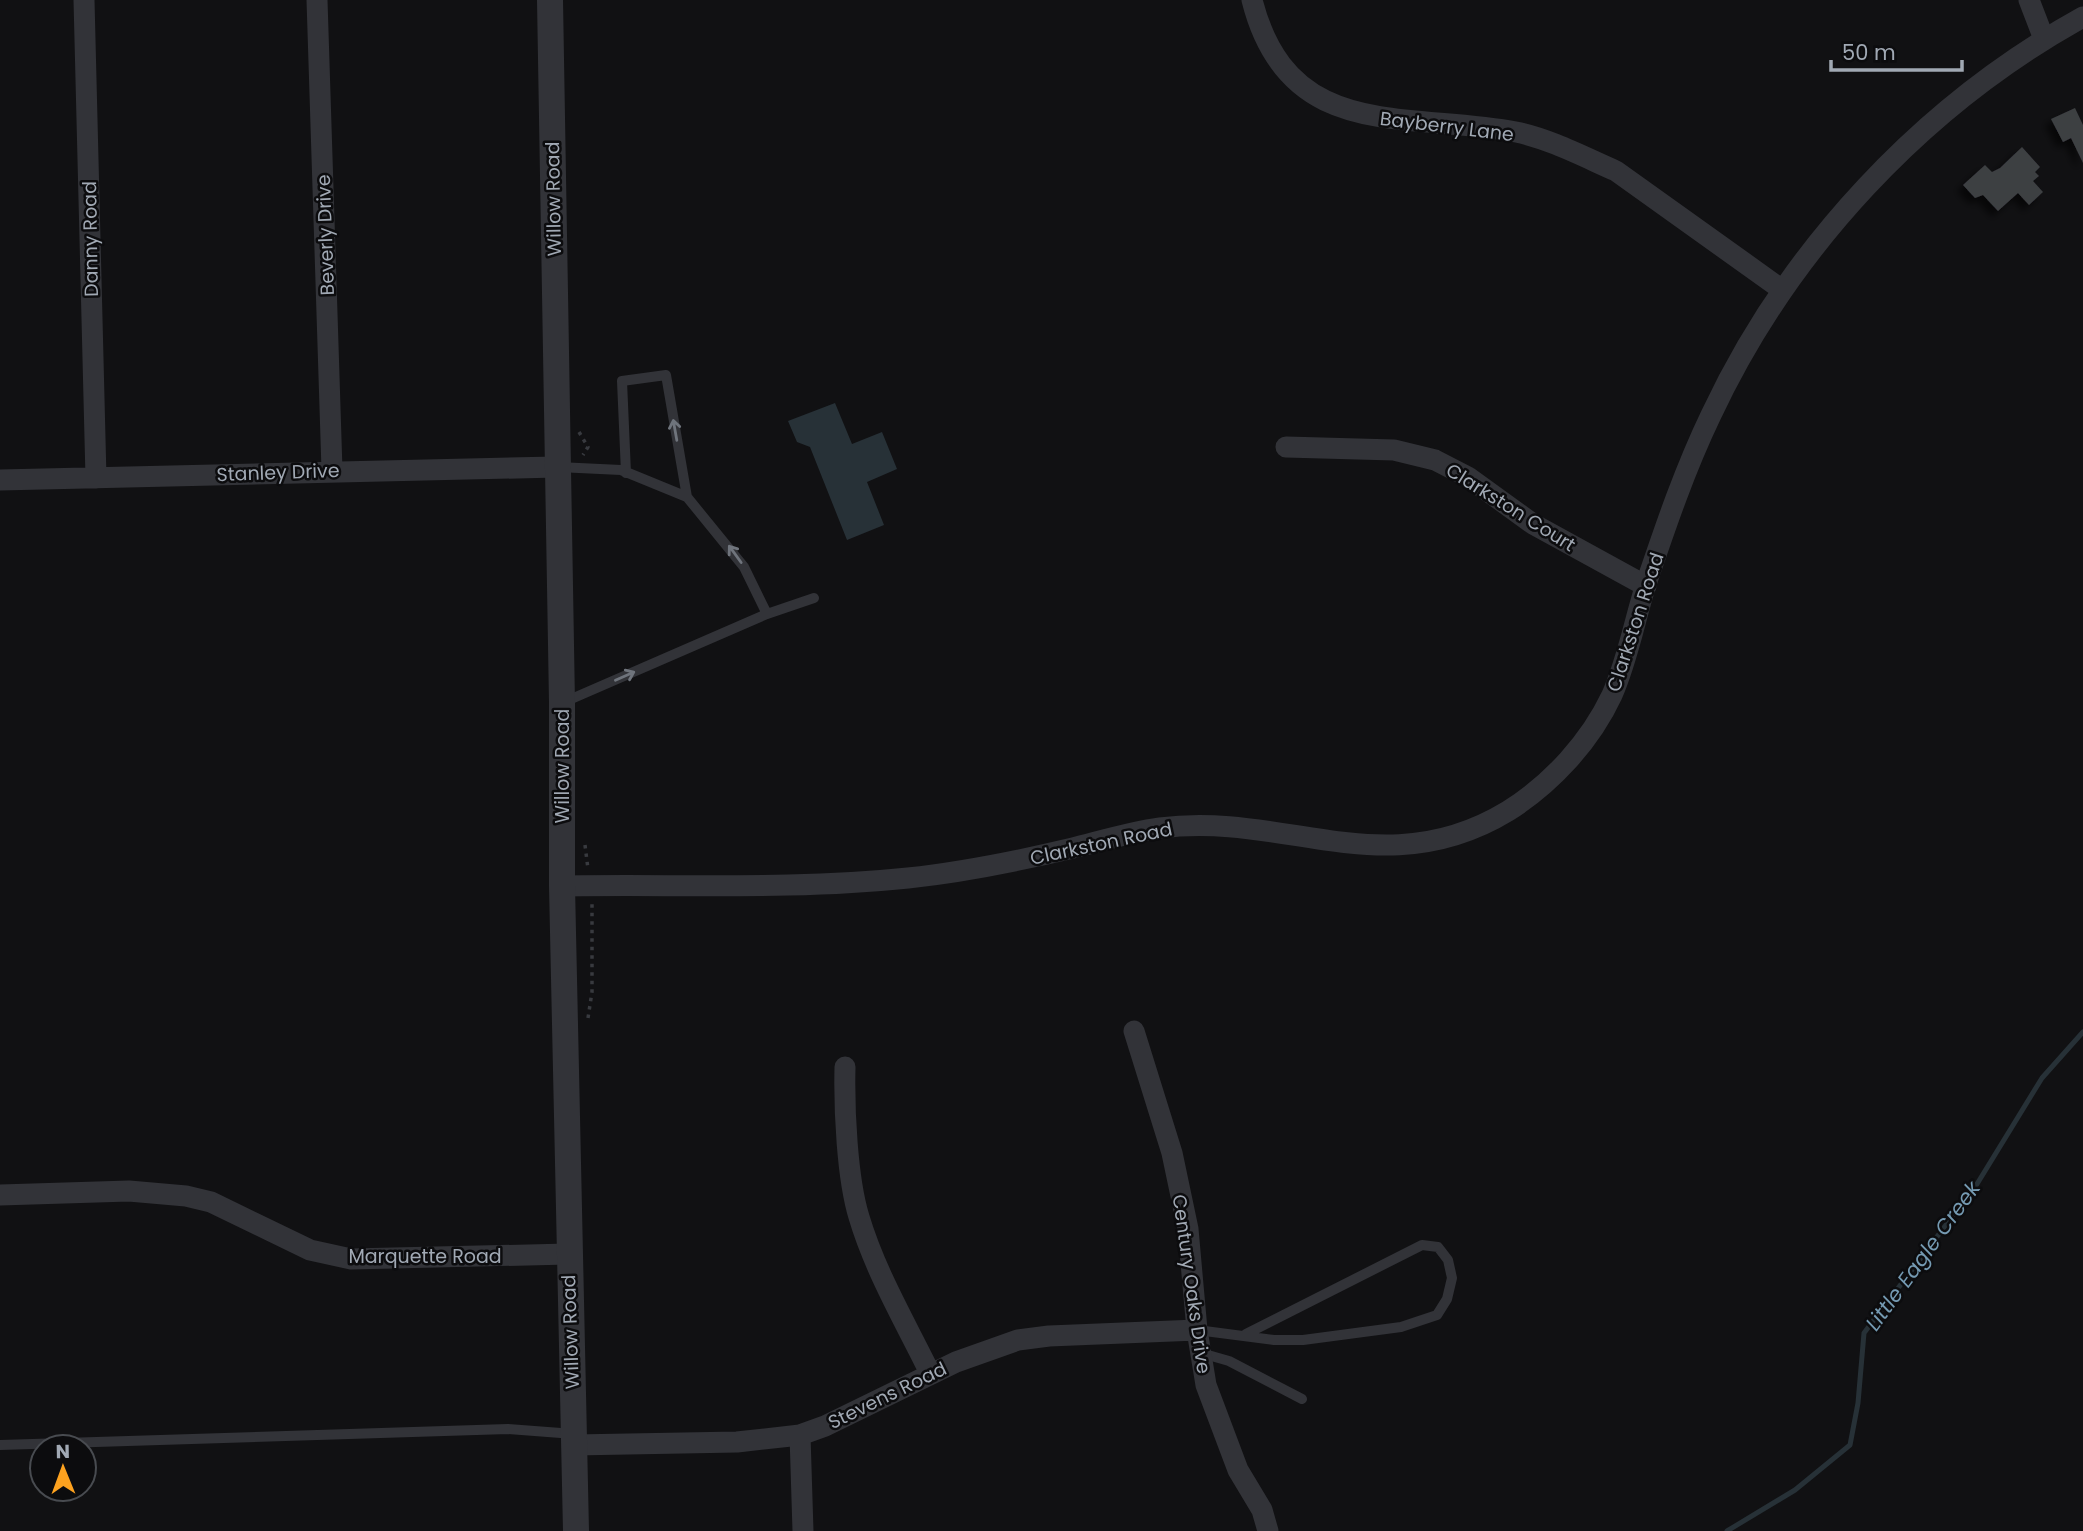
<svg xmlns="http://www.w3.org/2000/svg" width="2083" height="1531" font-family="Poppins,sans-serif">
	<defs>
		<filter id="shadow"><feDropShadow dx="-6" dy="6" stdDeviation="3.5" flood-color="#0009"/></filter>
	</defs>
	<rect width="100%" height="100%" fill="#111113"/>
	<path fill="#273137" d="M835 403 852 444 882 432 897 469 867 482 884 525 847 540 810 447 797 442 788 421Z"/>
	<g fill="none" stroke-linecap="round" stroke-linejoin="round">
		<path stroke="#273137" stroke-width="5" d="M1727 1531 1795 1490 1850 1445 1858 1403 1864 1333 1977 1184 2042 1078 2083 1032"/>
	</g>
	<path fill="#3d3f43" filter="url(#shadow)" d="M2075 108 2083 125V163L2071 138 2063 142 2051 119Z
		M2022 147 2040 167 2035 172 2039 176 2033 181 2043 192 2029 205 2018 193 1998 211 1983 195 1975 198 1963 185 1985 165 1992 172 2000 168Z"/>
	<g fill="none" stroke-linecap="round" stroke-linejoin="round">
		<path stroke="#383a3f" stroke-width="3.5" stroke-dasharray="3.5 5" stroke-linecap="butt" d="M579 432 588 447 583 455
			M585 845 588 869
			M588 1018 592 992V904"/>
		<path stroke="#323338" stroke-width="10" d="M558 467 621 470 687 497 744 567 767 614
			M626 473 622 381 666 375 687 497
			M562 703 767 614 814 598
			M1197 1330 1274 1340H1303L1401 1327 1437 1315 1447 1299 1452 1278 1448 1260 1438 1247 1422 1245 1246 1334
			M1201 1353 1229 1361 1302 1399
			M0 1445 508 1429 574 1434"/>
		<path stroke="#323338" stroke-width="21" d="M84 0 96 478
			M317 0 332 470
			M1252 0C1288 143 1406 111 1516 132 1550 139 1584 157 1616 171L1781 289
			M2029 0 2044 39
			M1286 447 1394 450 1435 460 1468 477 1533 524 1646 586
			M0 480 556 467
			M562 886C676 884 793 890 908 878 964 872 1018 861 1073 848 1101 841 1131 832 1160 828 1284 811 1385 886 1508 811 1551 784 1590 742 1612 695 1628 659 1635 618 1647 581 1666 525 1685 469 1711 415 1789 249 1922 106 2083 17
			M1134 1031 1172 1153 1188 1229 1197 1330 1206 1385 1238 1470 1262 1510 1268 1531
			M845 1067C844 1108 847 1178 859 1217 875 1271 905 1322 930 1373
			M0 1195 129 1191 186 1196 211 1202 310 1250 351 1259 568 1254
			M800 1435 803 1531
			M574 1445 737 1442 800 1435 825 1426 956 1362 1018 1340 1049 1336 1197 1330"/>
		<path stroke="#323338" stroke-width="26" d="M550 0 562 703V886L576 1531"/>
	</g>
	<defs><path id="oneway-shaft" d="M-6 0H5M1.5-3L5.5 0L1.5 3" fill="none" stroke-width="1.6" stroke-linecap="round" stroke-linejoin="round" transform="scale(1.75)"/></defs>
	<g stroke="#6f747c">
		<use href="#oneway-shaft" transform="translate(675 430) rotate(-100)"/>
		<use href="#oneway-shaft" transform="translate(735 554) rotate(-126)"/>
		<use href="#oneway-shaft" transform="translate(625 676) rotate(-24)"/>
	</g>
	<g text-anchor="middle" stroke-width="5" stroke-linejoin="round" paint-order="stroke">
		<g font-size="19" fill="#a1a9b4" stroke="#0c0c0e">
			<text transform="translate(1447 126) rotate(7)" y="7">Bayberry Lane</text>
			<text transform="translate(553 199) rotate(-91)" y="7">Willow Road</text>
			<text transform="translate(325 235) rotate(-92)" y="7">Beverly Drive</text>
			<text transform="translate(90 239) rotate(-91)" y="7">Danny Road</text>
			<text transform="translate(278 472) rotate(-2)" y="7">Stanley Drive</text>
			<text transform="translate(1511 507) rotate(32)" y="7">Clarkston Court</text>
			<text transform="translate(1635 622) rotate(-72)" y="7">Clarkston Road</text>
			<text transform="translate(562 766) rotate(-90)" y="7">Willow Road</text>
			<text transform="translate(1101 843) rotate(-12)" y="7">Clarkston Road</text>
			<text x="425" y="1263">Marquette Road</text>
			<text transform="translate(1192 1284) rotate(82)" y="7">Century Oaks Drive</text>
			<text transform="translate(570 1332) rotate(-92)" y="7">Willow Road</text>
			<text transform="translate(887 1395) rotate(-26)" y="7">Stevens Road</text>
		</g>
		<g font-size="21" font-style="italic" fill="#759ab2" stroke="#0c0c0e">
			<text transform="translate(1923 1256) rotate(-54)" y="7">Little Eagle Creek</text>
		</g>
	</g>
	<g transform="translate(63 1468) rotate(359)"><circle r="33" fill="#0c0c0e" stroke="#484b50" stroke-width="2"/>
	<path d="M0-5L12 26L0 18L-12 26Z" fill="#fda21f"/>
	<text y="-10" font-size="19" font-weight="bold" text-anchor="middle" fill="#a1a9b4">N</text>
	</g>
	<path d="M1831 60v10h131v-10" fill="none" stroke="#a1a9b4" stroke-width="3.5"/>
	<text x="1842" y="60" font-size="21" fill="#a1a9b4" stroke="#0c0c0e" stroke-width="5" paint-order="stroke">50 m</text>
</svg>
